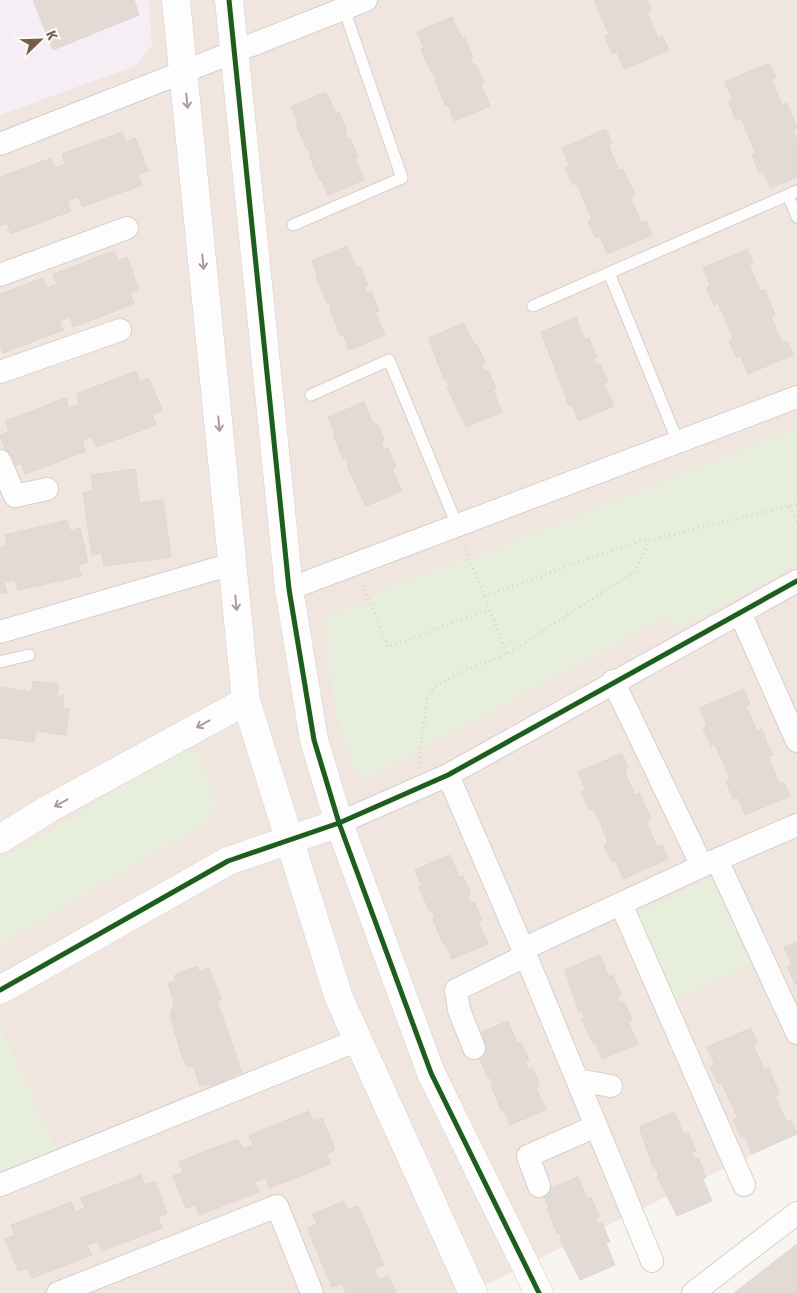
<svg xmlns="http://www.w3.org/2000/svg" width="797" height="1293" font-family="'Fira Sans Condensed',sans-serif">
	<rect width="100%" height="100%" fill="#f8f4f0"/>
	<path fill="#f0e6df" d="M0 0H797V1133L469 1293H0Z"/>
	<path fill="#f5eef4" d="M0 0H149L152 46 135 66 0 115Z"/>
	<path fill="#e8eedc" d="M797 428V565L679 629 670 615 362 781C334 732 328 672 326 617L375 598 374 594 459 561 460 563Z
		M190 751 198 752 215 800 212 811 204 824 0 945V860L182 752Z
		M714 878 753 964 674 1000 635 914Z
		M0 1026 59 1155 0 1178Z"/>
	<path fill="#e3dad5" stroke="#e1d7d2" d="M33 0H134L139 15 53 50Z
		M594 0H639L601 16Z
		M639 0H647L651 10 647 12 658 38 662 36 669 50 624 69 617 52 612 53 605 36 609 34 601 16Z
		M452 17 462 39 465 38 473 57 470 58 473 65 476 64 484 82 481 84 490 106 454 121 448 105 446 106 435 81 437 80 434 73 432 74 421 49 424 48 417 32Z
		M769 63 776 77 771 79 782 105 787 103 792 116 748 135 741 118 736 120 729 102 733 100 725 82Z
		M326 92 336 114 339 112 347 131 344 132 347 139 350 138 358 157 355 158 364 180 328 195 322 180 320 181 309 155H311L308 148H306L296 124 298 122 291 107Z
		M792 116 797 127 793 131 797 139V177L771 188 763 171 759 173 752 155 756 153 748 135Z
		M606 129 612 143 608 145 619 171 623 169 629 182 584 201 577 183 573 185 565 168 570 166 562 148Z
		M122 132 126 142 135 138 148 171 138 174 142 185 82 207 78 197 73 199 60 167 65 164 62 154Z
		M51 158 55 168 60 167 73 199 67 201 71 211 11 234 7 223 0 226V177Z
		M629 182 635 195 630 196 641 223 646 221 652 235 607 254 600 236 595 238 588 221 592 219 584 201Z
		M347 246 356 268 360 266 368 285 364 287 367 294 371 292 379 311 375 312 385 335 349 350 343 334 340 335 330 310 332 309 329 302 327 303 316 278 318 277 312 261Z
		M747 249 753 263 749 265 760 291 764 289 770 302 726 321 718 303 714 305 706 288 710 286 703 268Z
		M114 251 118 261 127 257 139 290 130 293 134 304 73 327 70 316 65 319 52 286 57 284 53 274Z
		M43 278 47 288 52 286 65 319 59 321 63 330 3 353 0 346V294Z
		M770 302 775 315 771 317 782 343 787 341 793 355 748 374 741 356 737 358 729 341 733 339 726 321Z
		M576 317 585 340 589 338 597 357 593 358 596 365 600 364 608 382 604 384 614 406 578 421 572 405 569 406 541 332Z
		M464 323 474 345 477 344 485 363 482 364 484 371 488 370 496 388 493 390 502 412 466 427 447 387 449 386 446 379 444 380 429 338Z
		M136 371 140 382 149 378 162 410 152 414 156 425 96 447 92 437 87 439 75 406 80 404 76 394Z
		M66 398 69 408 75 406 87 439 82 441 86 451 25 474 21 463 12 467 0 435 9 431 5 421Z
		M364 402 373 424 377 423 385 441 381 443 384 450 388 448 396 467 392 469 402 491 366 506 347 466 349 465 346 458 343 459 333 434 335 433 328 417Z
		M135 469 140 503 163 500 171 557 104 566 102 553 92 555 83 493 93 491 91 475Z
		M67 520 70 531 80 528 88 562 78 565 81 576 18 590 15 580 10 581 2 547 7 545 5 535Z
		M0 547 10 581 4 582 7 593 0 594Z
		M33 681 59 684 57 697 64 695 63 709H69L66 735 36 731 34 742 0 738V687L31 692Z
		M744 689 750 704 746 706 757 731 762 729 767 743 723 762 715 744 711 746 703 728 707 726 700 708Z
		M767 743 773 755 768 757 779 783 784 782 790 796 745 815 738 797 733 799 726 781 730 779 723 762Z
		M622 753 628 767 624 770 635 795 640 793 645 806 601 825 593 808 589 809 581 792 586 790 578 772Z
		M645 806 651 819 646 821 657 847 662 845 668 859 623 879 616 861 612 862 604 845 608 843 601 825Z
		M450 855 459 877 463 876 471 894 467 896 470 903 474 902 482 920 478 922 488 944 452 959 445 943 443 944 433 919 435 918 432 911 430 912 419 887 422 886 415 870Z
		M797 942V984L795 985 788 967 792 965 784 947Z
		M600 955 609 977 613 975 621 994 617 996 620 1003 624 1001 632 1020 628 1021 638 1044 602 1059 596 1043 593 1044 582 1019 585 1018 582 1011 579 1012 565 970Z
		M197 966 199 972 209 968 221 999 217 1001 242 1072 232 1075 234 1081 211 1088 209 1084 200 1086 194 1067 187 1066 181 1054 170 1015 174 1003 168 983 175 982V975Z
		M508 1021 517 1043 521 1042 529 1060 525 1062 528 1069 532 1067 540 1086 536 1088 546 1110 510 1125 503 1109 501 1110 491 1085 493 1084 490 1077 488 1078 477 1053 473 1036Z
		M751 1028 757 1042 753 1044 764 1070 769 1068 774 1081 730 1101 722 1083 718 1084 710 1067 715 1065 707 1047Z
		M774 1081 780 1094 775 1096 786 1122 791 1120 797 1134 752 1154 745 1136 741 1137 733 1120 738 1118 730 1101Z
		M309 1111 313 1122 322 1118 335 1150 326 1154 330 1164 269 1188 266 1178 260 1180 248 1147 253 1145 249 1135Z
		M674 1112 684 1134 688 1133 696 1151 692 1153 695 1160 698 1158 706 1177 703 1179 712 1201 677 1216 657 1176 659 1175 656 1168 654 1169 639 1127Z
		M238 1139 243 1149 248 1147 260 1180 255 1182 259 1192 199 1215 195 1205 186 1208 173 1176 183 1172 178 1162Z
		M141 1175 145 1185 155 1181 167 1213 158 1217 162 1228 102 1251 98 1241 93 1243 80 1210 85 1208 81 1198Z
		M578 1177 587 1199 591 1197 599 1216 595 1218 598 1224 602 1223 610 1242 606 1243 615 1265 580 1280 560 1240 562 1239 559 1232 557 1233 547 1208 549 1207 542 1192Z
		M344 1201 348 1210 358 1206 384 1265 374 1269 376 1275 344 1288 342 1283 332 1287 307 1228 317 1224 313 1214Z
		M71 1202 75 1212 80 1210 93 1243 87 1245 92 1255 32 1278 27 1268 18 1271 5 1239 15 1235 11 1225Z
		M797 1244V1293H734Z
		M376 1275 379 1280 388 1275 396 1293H346L344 1288Z"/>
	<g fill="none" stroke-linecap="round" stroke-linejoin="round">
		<g stroke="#d6d0cb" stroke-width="13">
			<path id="service" d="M788 195 797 217
				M293 225 402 178 344 9
				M609 273 678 442
				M533 306 797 191
				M311 395 389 360 457 525
				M0 662 29 655"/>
		</g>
		<g stroke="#d6d0cb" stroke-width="24">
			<path id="minor" d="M0 144 366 0
				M0 275 127 228
				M0 372 120 330
				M0 461 15 496 47 489
				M289 589 797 397
				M740 613 797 741
				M0 632 232 564
				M613 681 702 866 797 825
				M448 775 523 949 702 866
				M339 823 448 775 797 581
				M717 860 797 1033
				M621 904 744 1185
				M523 949 652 1261
				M474 1048 459 1010 456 990 525 956
				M577 1080 611 1086
				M0 1185 358 1040
				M539 1186 528 1156 596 1126
				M58 1293 277 1206 312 1293
				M693 1293 797 1213"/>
		</g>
		<g stroke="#d6d0cb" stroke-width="29">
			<path id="tertiary" d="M176 0 246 701 339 998 473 1293
				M229 0 289 589 314 740 339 823 431 1073 539 1293
				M0 839 50 808 246 701
				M0 990 228 861 339 823"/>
		</g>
		<path stroke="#dad3d1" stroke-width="3" stroke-dasharray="1 4" stroke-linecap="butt" d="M789 507 797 521
			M464 545 507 654
			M363 585 388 647 489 609
			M484 596 642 540H650
			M419 763 427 698 435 687 456 674 507 654 634 572 650 540 797 504"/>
		<use href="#service" stroke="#fefdfd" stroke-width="11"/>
		<use href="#minor" stroke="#fefdfd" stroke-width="22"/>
		<use href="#tertiary" stroke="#fefdfd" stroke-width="28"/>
		<g stroke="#fef9f4" stroke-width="8">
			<path id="cycleway" d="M229 0 289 589 314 740 339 823 431 1073 539 1293
				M0 990 228 861 339 823 448 775 797 581"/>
		</g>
		<use href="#cycleway" stroke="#1b5e20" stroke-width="5"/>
	</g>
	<defs><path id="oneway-shaft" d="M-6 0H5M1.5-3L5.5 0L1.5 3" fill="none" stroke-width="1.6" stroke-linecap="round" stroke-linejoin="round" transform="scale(1.25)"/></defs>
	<g stroke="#ac9c96">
		<use href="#oneway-shaft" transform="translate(187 101) rotate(84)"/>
		<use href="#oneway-shaft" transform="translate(203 262) rotate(84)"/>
		<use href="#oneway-shaft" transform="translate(219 424) rotate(84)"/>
		<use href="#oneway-shaft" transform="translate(236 603) rotate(85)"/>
		<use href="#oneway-shaft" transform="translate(203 724) rotate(151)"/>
		<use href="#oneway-shaft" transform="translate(61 803) rotate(151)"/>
	</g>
	<g transform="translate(40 40) rotate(67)" stroke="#fef9f4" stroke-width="4" paint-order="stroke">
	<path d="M0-4L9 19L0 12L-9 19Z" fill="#765b51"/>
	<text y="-8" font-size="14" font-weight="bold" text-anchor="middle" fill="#765b51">K</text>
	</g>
</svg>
